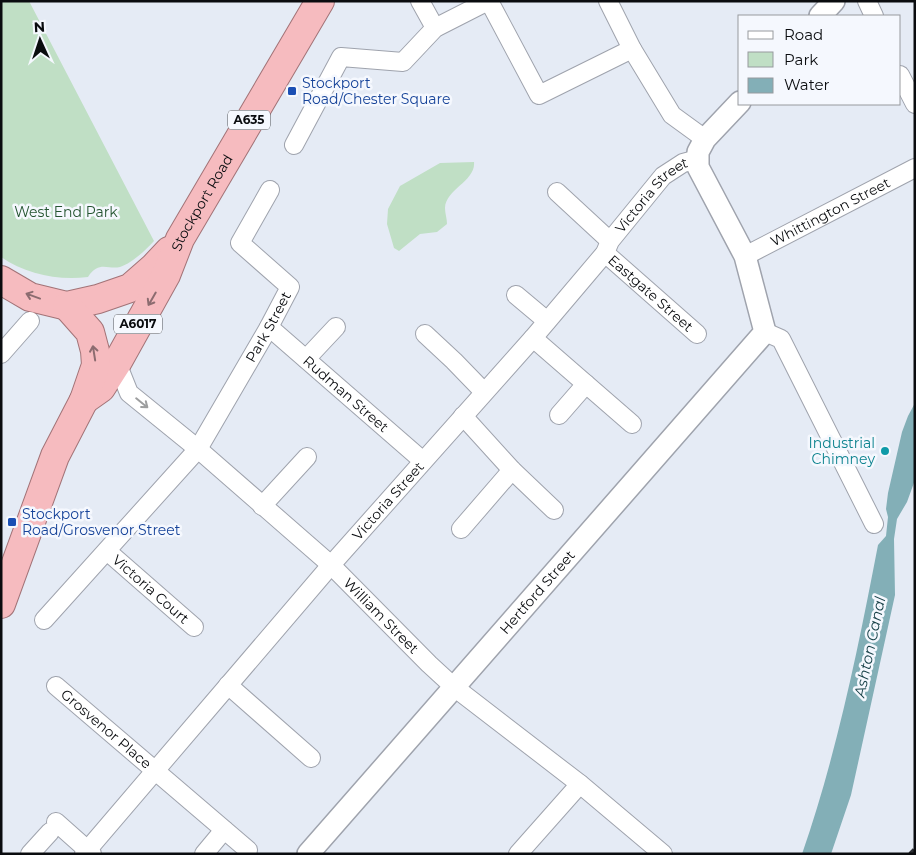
<svg xmlns="http://www.w3.org/2000/svg" width="916" height="855" font-family="Montserrat,sans-serif">
	<rect width="100%" height="100%" fill="#e5ebf5"/>
	<path fill="#c0dfc5" d="M1 1H29L154 241C146 250 132 263 120 267 108 270 99 260 88 277 58 281 26 274 1 257Z
		M474 162C476 181 446 189 445 208 445 213 447 219 447 224L437 232 420 234 399 251 394 248 387 224 388 209 400 186 440 163Z"/>
	<path fill="#83afb7" d="M915 403V480L907 502 897 519 894 539 895 595 851 795 831 854H802C837 753 858 649 878 545L886 536 888 517 886 509 888 493 902 432 908 416Z"/>
	<g fill="none" stroke-linecap="round" stroke-linejoin="round">
		<g stroke="#9fa3ad" stroke-width="20">
			<g id="minor">
				<path d="M420 1 435 28"/>
				<path d="M489 1 539 95 632 49"/>
				<path d="M608 1 632 49 672 115 705 139"/>
				<path d="M867 1 874 16"/>
				<path d="M900 75 915 104"/>
				<path d="M294 145 341 57 403 62 435 28 488 1"/>
				<path d="M557 192 610 241"/>
				<path id="s1" d="M605 253 697 334"/>
				<path id="s2" d="M745 256 915 168"/>
				<path d="M516 295 547 321"/>
				<path id="s3" d="M269 327 423 461"/>
				<path d="M765 332 781 339 874 524"/>
				<path d="M425 334 454 361 484 392"/>
				<path d="M533 338 632 424"/>
				<path d="M1 354 30 321"/>
				<path d="M306 359 336 327"/>
				<path id="s4" d="M117 363 129 393 198 449 331 565 429 664 454 687 580 784 663 854"/>
				<path d="M559 415 586 384"/>
				<path d="M463 416 512 470 554 510"/>
				<path d="M262 506 307 457"/>
				<path d="M461 529 512 470"/>
				<path id="s5" d="M107 551 194 627"/>
				<path id="s6" d="M44 620 198 449 269 327 290 287 240 243 270 190"/>
				<path d="M228 685 311 758"/>
				<path id="s7" d="M56 686 248 850"/>
				<path d="M56 822 92 854"/>
				<path d="M30 854 50 832"/>
				<path id="s8" d="M84 854 331 565 533 338 605 253 610 241 663 176 683 163 698 159"/>
				<path d="M204 854 224 830"/>
				<path d="M518 854 580 784"/>
			</g>
		</g>
		<g stroke="#9fa3ad" stroke-width="24">
			<g id="tertiary">
				<path d="M820 16 834 1"/>
				<path id="s9" d="M308 854 765 332 745 256 698 167V152L705 139 740 102"/>
			</g>
		</g>
		<g stroke="#a27377" stroke-width="30">
			<g id="trunk">
				<path d="M1 280 30 297 67 306 98 299 130 288 154 267 169 251"/>
				<path id="s10" d="M84 400 101 388 117 363 166 275 180 239 320 1"/>
				<path d="M1 604 55 456 84 400 96 365 95 351 90 332 67 306"/>
			</g>
		</g>
		<use href="#minor" stroke="#fff" stroke-width="18"/>
		<use href="#tertiary" stroke="#fff" stroke-width="21"/>
		<use href="#trunk" stroke="#f6bbbf" stroke-width="28"/>
		<path stroke="#2c2f33" stroke-width="4" stroke-dasharray="6 6" stroke-linecap="butt" d="M910 854 915 849"/>
	</g>
	<defs><path id="oneway-shaft" d="M-6 0H5M1.5-3L5.5 0L1.5 3" fill="none" stroke-width="1.6" stroke-linecap="round" stroke-linejoin="round" transform="scale(1.25)"/></defs>
	<g stroke="#8c6c70">
		<use href="#oneway-shaft" transform="translate(33 296) rotate(-160)"/>
		<use href="#oneway-shaft" transform="translate(152 299) rotate(120)"/>
		<use href="#oneway-shaft" transform="translate(94 353) rotate(-99)"/>
	</g>
	<use stroke="#9d9e9f" href="#oneway-shaft" transform="translate(142 403) rotate(39)"/>
	<g fill="#1a4fb4" stroke="#f5f8fe" stroke-width="2">
		<rect x="287" y="86" width="10" height="10" rx="2.5"/>
		<rect x="7" y="517" width="10" height="10" rx="2.5"/>
	</g>
	<circle fill="#0f9aa8" stroke="#f5f8fe" stroke-width="2" cx="885" cy="451" r="5"/>
	<g text-anchor="middle" stroke-width="5" stroke-linejoin="round" paint-order="stroke">
		<g fill="#f5f8fe" stroke="#505357" stroke-width="1">
			<rect x="228" y="110.5" width="42" height="19" rx="4"/>
			<rect x="114" y="314.5" width="48" height="19" rx="4"/>
		</g>
		<g font-size="12" font-weight="bold" fill="#0a0c0f">
			<text x="249" y="124">A635</text>
			<text x="138" y="328">A6017</text>
		</g>
		<g font-size="14" fill="#164399" stroke="#f5f8fe" text-anchor="start">
			<text x="302" y="88">Stockport<tspan x="302" dy="16">Road/Chester Square</tspan></text>
			<text x="22" y="519">Stockport<tspan x="22" dy="16">Road/Grosvenor Street</tspan></text>
		</g>
		<g font-size="14" fill="#0a0c0f" stroke="#f5f8fe">
			<text dy="5" stroke="none"><textPath href="#s8" startOffset="871">Victoria Street</textPath></text>
			<text dy="5" stroke="none"><textPath href="#s10" startOffset="232">Stockport Road</textPath></text>
			<text dy="5" stroke="none"><textPath href="#s2" startOffset="96">Whittington Street</textPath></text>
			<text dy="5" stroke="none"><textPath href="#s1" startOffset="61">Eastgate Street</textPath></text>
			<text dy="5" stroke="none"><textPath href="#s6" startOffset="371">Park Street</textPath></text>
			<text dy="5" stroke="none"><textPath href="#s3" startOffset="102">Rudman Street</textPath></text>
			<text dy="5" stroke="none"><textPath href="#s8" startOffset="466">Victoria Street</textPath></text>
			<text dy="5" stroke="none"><textPath href="#s5" startOffset="58">Victoria Court</textPath></text>
			<text dy="5" stroke="none"><textPath href="#s9" startOffset="348">Hertford Street</textPath></text>
			<text dy="5" stroke="none"><textPath href="#s4" startOffset="369">William Street</textPath></text>
			<text dy="5" stroke="none"><textPath href="#s7" startOffset="66">Grosvenor Place</textPath></text>
		</g>
		<g font-size="14" fill="#245430" stroke="#f5f8fe">
			<text x="66" y="217">West End Park</text>
		</g>
		<g font-size="14" fill="#0d838f" stroke="#f5f8fe" text-anchor="end">
			<text x="875" y="448">Industrial<tspan x="875" dy="16">Chimney</tspan></text>
		</g>
		<g font-size="15" font-style="italic" fill="#153f46" stroke="#f5f8fe">
			<text transform="translate(870 647) rotate(-78)" y="5">Ashton Canal</text>
		</g>
	</g>
	<rect width="916" height="855" fill="none" stroke="#0a0c0f" stroke-width="5"/>
	<rect x="738" y="15" width="162" height="90" fill="#f5f8fe" stroke="#979a9e"/>
	<rect x="748" y="31" width="25" height="8" fill="#ffffff" stroke="#979a9e"/>
	<text x="784" y="40" font-size="15" fill="#0a0c0f">Road</text>
	<rect x="748" y="52" width="25" height="15" fill="#c0dfc5" stroke="#979a9e"/>
	<text x="784" y="65" font-size="15" fill="#0a0c0f">Park</text>
	<rect x="748" y="78" width="25" height="15" fill="#83afb7" stroke="#979a9e"/>
	<text x="784" y="90" font-size="15" fill="#0a0c0f">Water</text>
	<g transform="translate(40 40) rotate(357)" stroke="#f5f8fe" stroke-width="4" paint-order="stroke">
	<path d="M0-4L9 19L0 12L-9 19Z" fill="#0a0c0f"/>
	<text y="-8" font-size="14" font-weight="bold" text-anchor="middle" fill="#0a0c0f">N</text>
	</g>
</svg>
